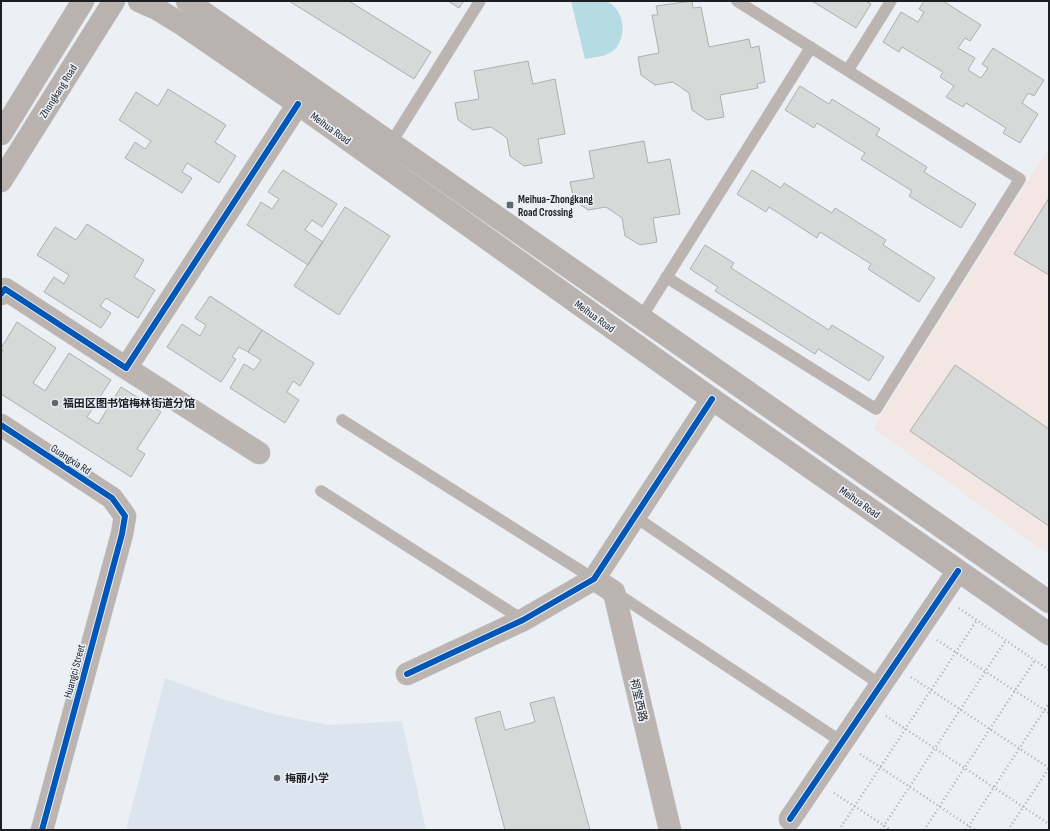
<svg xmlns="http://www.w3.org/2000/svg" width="1050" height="831" font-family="'Sofia Sans Condensed','Noto Sans SC',sans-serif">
	<rect width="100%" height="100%" fill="#ecf0f4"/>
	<path fill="#f2e7e3" d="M979 259 1049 303V555L873 428Z"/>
	<path fill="#f3e6e4" d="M1049 147V303L979 259Z"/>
	<path fill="#dce4ed" d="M165 678 219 698 274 714 328 725 402 721 426 830H126Z"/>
	<path fill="#b5dce3" d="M571 1C581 1 596 0 605 1 625 7 628 38 614 50 606 57 595 57 585 59Z"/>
	<path fill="#d7d8d8" stroke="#aeafaf" d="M289 1H349L431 52 414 79Z
		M448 1H464L459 8Z
		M692 1 693 8 701 7 709 47 749 39 751 48 759 46 765 82 757 84 758 88 720 95 724 117 707 120 692 110 689 93 673 82 655 85 641 75 638 57 659 53 652 15H658L656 6Z
		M812 1H866L871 4 856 28Z
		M924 1H943L981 25 970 41 965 38 958 48 975 58 968 70 981 78 988 68 982 64 993 48 1044 80 1034 96 1028 93 1022 103 1038 114 1020 143 1003 133 1006 128 966 103 963 107 946 97 954 86 940 77 943 72 902 47 899 52 883 42 901 12 918 22 924 12 919 9Z
		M528 61 533 84 555 79 565 134 538 139 542 163 524 166 510 156 507 138 491 127 473 130 458 120 455 103 479 99 474 71Z
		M800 86 829 104 832 99 880 129 876 135 927 167 924 172 976 204 961 228 909 196 912 191 861 159 865 153 817 123 814 128 785 110Z
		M168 89 226 125 215 142 236 156 219 183 187 163 182 172 192 178 182 193 125 158 135 142 145 149 151 141 119 120 136 92 158 106Z
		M644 141 648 163 670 159 680 214 653 218 657 242 640 245 625 236 622 218 606 207 588 210 574 200 570 182 594 178 589 151Z
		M283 170 337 204 322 227 312 220 305 230 323 242 308 265 247 225 261 202 272 209 279 199 268 192Z
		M752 170 781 188 784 183 832 213 835 208 886 240 883 245 935 278 919 302 868 269 871 264 820 232 817 238 769 207 766 212 737 194Z
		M1049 198V275L1014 254Z
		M345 207 390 236 339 315 294 286Z
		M87 224 144 260 134 277 155 290 138 318 106 298 100 306 111 313 101 328 44 292 54 277 64 284 69 275 37 255 55 227 76 240Z
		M705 245 734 263 731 268 829 330 832 325 884 357 869 381 818 349 815 354 715 291 718 287 690 269Z
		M210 296 262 330 248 352 239 347 232 357 236 359 221 382 167 347 182 324 200 336 206 325 195 318Z
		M17 322 56 348 33 383 45 391 69 353 111 380 87 417 98 424 121 387 161 412 137 449 145 454 131 477 1 394V354L3 350 1 348Z
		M262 330 314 363 300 386 293 381 287 392 299 400 285 423 230 388 244 364 254 370 261 360 248 352Z
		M955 365 1049 429V526L910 431Z
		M554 697 590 830H505L475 718 500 711 505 730 535 722 530 703Z"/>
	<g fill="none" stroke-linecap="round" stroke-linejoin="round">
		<g stroke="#c7cacd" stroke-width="12">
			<path id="service" d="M848 70 891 1
				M391 143 480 1
				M666 277 876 409 1020 179 737 1
				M641 318 811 47
				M342 420 594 579
				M321 491 523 620
				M634 516 881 685
				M616 593 842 742"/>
		</g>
		<g stroke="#c7cacd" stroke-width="23">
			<path id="minor" d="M1 294 5 289 126 368 298 104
				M126 368 259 453
				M1 425 112 498 125 516 122 534 42 830
				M594 579 614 592 670 830
				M407 674 523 620 594 579 712 399
				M790 819 958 571"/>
		</g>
		<g stroke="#c7cacd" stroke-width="23">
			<path id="secondary" d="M139 1 157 9 183 25 298 104 712 399 1049 634
				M187 1 1049 602
				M1 134 83 1
				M1 181 114 1"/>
		</g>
		<path stroke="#b0acab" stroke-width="2.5" stroke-dasharray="1 3" stroke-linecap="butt" d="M959 608 1049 670
			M937 640 1049 713
			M911 677 1049 768
			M886 716 1049 824
			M860 754 975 830
			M834 793 891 830
			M839 830 977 620
			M881 830 1006 640
			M924 830 1035 660
			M966 830 1049 703
			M1008 830 1049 768"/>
		<use href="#service" stroke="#bcb4b0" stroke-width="11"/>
		<use href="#minor" stroke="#bcb4b0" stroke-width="22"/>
		<use href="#secondary" stroke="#bab2af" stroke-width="22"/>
		<g stroke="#e9eff7" stroke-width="8">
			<path id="cycleway" d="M1 294 5 289 126 368 298 104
				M1 425 112 498 125 516 122 534 42 830
				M407 674 523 620 594 579 712 399
				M790 819 958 571"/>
		</g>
		<use href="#cycleway" stroke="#0057b8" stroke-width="6"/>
	</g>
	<g fill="#65686b" stroke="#e9eff7" stroke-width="1.5">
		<rect x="506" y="201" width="8" height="8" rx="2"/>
		<circle cx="55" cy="403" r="4"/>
		<circle cx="277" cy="778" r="4"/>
	</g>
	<g text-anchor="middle" stroke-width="3.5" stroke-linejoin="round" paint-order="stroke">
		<g font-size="11" fill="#1c1e21" stroke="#e9eff7">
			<text transform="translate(58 91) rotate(-58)" y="4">Zhongkang Road</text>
			<text transform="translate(331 128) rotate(36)" y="4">Meihua Road</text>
			<text transform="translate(595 316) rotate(36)" y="4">Meihua Road</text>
			<text transform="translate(71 459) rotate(33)" y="4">Guangxia Rd</text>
			<text transform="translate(860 502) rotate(35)" y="4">Meihua Road</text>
			<text transform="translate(74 671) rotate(-75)" y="4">Huangci Street</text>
			<text transform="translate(639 700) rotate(77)" y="4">祠堂西路</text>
		</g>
		<g font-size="11" font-weight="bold" fill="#1c1e21" stroke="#e9eff7" text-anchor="start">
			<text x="518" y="203">Meihua-Zhongkang<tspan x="518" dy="13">Road Crossing</tspan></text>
			<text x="63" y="407">福田区图书馆梅林街道分馆</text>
			<text x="285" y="782">梅丽小学</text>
		</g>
	</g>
	<rect width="1050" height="831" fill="none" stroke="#1c1e21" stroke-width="4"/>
</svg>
